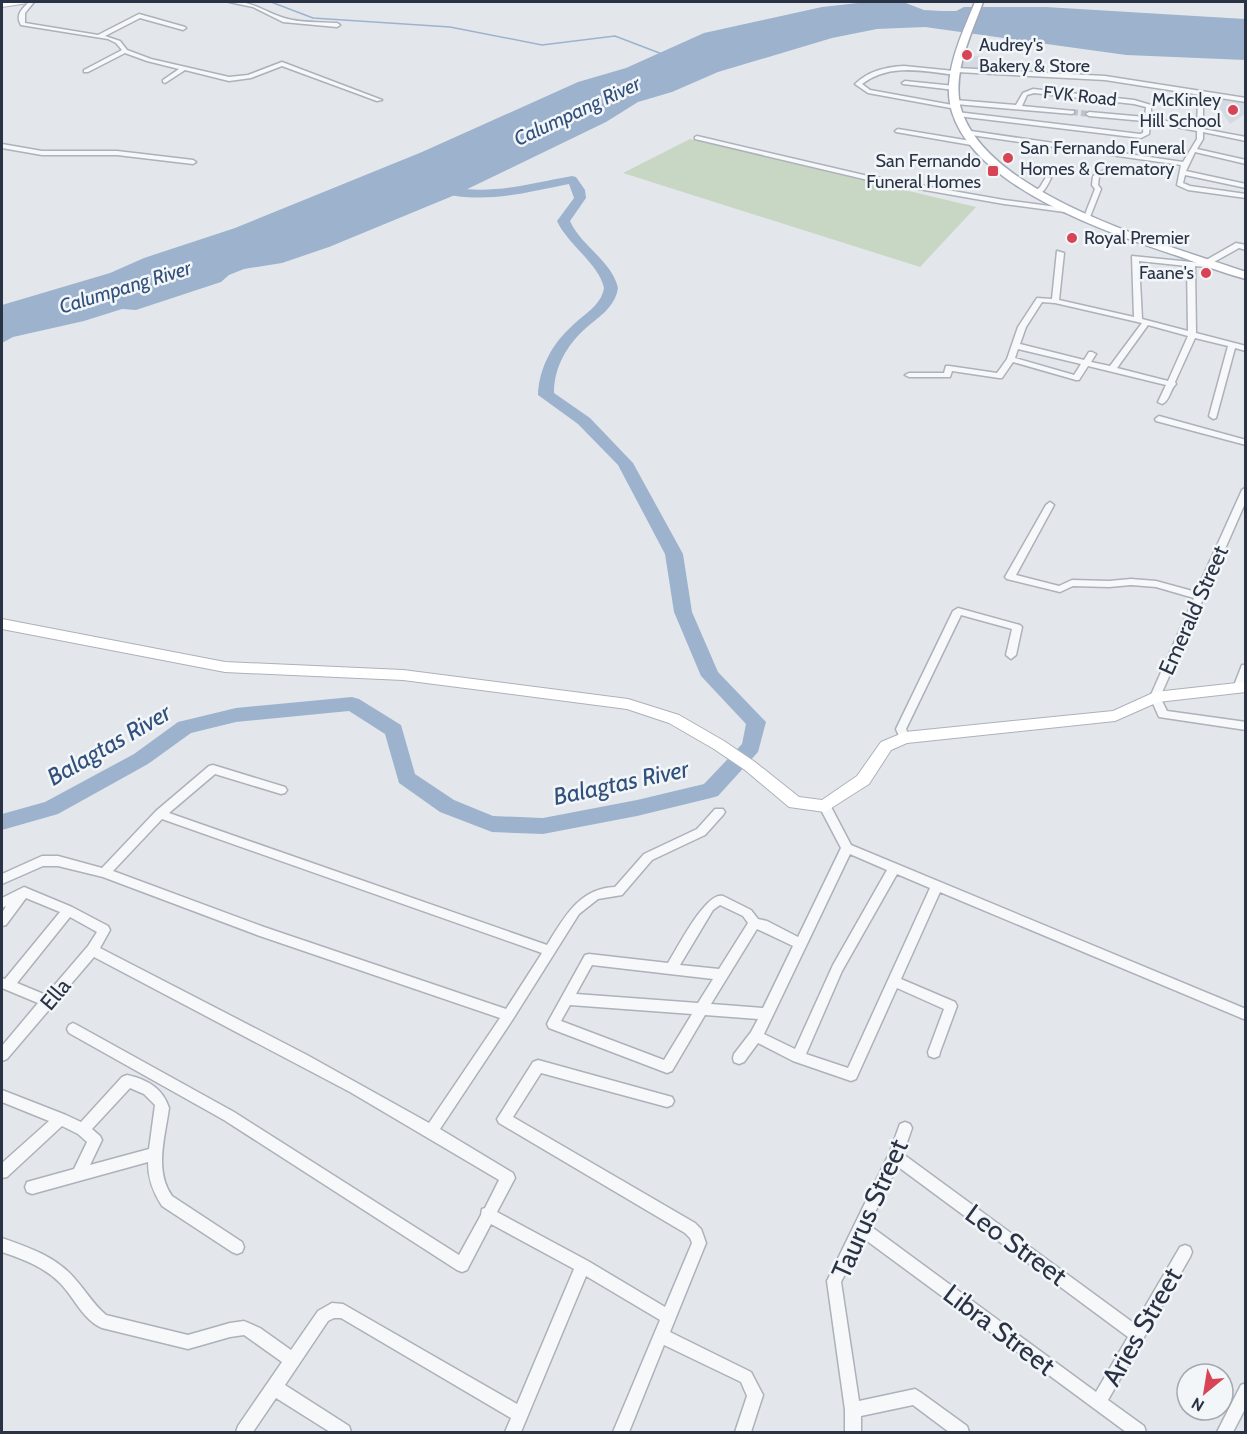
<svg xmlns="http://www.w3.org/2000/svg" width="1247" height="1434" font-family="Cabin,sans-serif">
	<rect width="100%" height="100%" fill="#e3e7ec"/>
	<path fill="#d5d9e1" d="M964 56H987L989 69 961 68Z
		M1186 93 1245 103V114L1230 124 1218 106 1183 100Z"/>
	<path fill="#c8d6c4" d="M690 139 976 207 920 267 623 173Z"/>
	<path fill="#9db3cd" d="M867 2H903L924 10 942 11H956L964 7H1046L1245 19V60L1126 55 925 27 877 29 832 38 718 72 672 92 638 102 606 122 455 195 329 247 282 263 244 269 229 275 221 282 136 310 122 309 84 321 13 337 2 343V305L110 273 144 258 235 228 422 152 578 82 626 68 704 33 822 7Z"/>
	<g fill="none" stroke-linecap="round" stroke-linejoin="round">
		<path stroke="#9db3cd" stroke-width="1.5" d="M271 2 313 18 450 27 542 45 615 36 662 54"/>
		<path fill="#9db3cd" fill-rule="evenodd" d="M572 176 576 177 585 190 586 198 570 221C581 246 612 261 618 288 615 307 600 316 586 328 567 345 554 367 554 393L590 418 633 463 683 554 692 612 718 672 766 722 758 752 718 796 711 798 637 816 543 834 492 832 440 812 399 783 385 734 349 711 236 722 191 733 148 764 58 814 2 830V814L45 802 134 754 178 722 236 708 352 697 359 699 401 725 415 774 454 800 493 816 543 818 637 800 704 784 742 744 746 724 701 676 674 612 665 554 618 465 578 424 538 395C539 368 552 344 572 326 584 314 601 306 604 288 599 264 568 245 557 221L574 198 569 184C514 195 482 205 426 190L424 187 430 183C485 197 518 186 572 176Z"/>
		<path stroke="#bec3cb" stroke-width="6" stroke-dasharray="6 3" stroke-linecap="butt" d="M1072 112 1089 114"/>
		<g stroke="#acb1ba" stroke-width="3">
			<path id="street" d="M29 2H34L25 13V23L98 35 139 14 185 27 186 28 183 30 140 18 105 36 120 41 127 50 151 59 229 77 248 75 282 62 382 100 377 101 282 66 251 78 229 81 185 70 165 83 163 82V80L179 69 147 61 125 53 88 72H84V70L122 50 116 43 108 39 21 25C15 15 22 9 29 2Z
				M229 2C252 0 264 12 284 18 299 23 321 22 337 23L340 25 337 27 283 22 253 7Z
				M904 66 954 71V69L956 68 1105 76 1246 98V102L1105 80 957 72V74L955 75C923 71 890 63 862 84L870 90 958 106V108L956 109 868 93 855 84C869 71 885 67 904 66Z
				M905 81 955 86 958 88 955 90 903 84 902 83Z
				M1033 89 1134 100 1151 105V118L1197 127 1198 100 1203 99V129L1246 137V141L1203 132V139L1197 149 1246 160V164L1195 152 1186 171 1246 184V188L1185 175 1183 183 1190 186 1246 194V198L1188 190 1177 185 1181 165 964 134 961 132 964 130 1183 162 1197 139V131L1150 122 1149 134 1141 138 957 116 954 114 957 112 1140 134 1143 133 1144 121 1089 116 1086 114 1089 112 1145 117 1146 107 1134 104 1034 93 1027 95 1022 106 1074 111V113L1072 114 955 104 952 102 955 100 1016 105 1023 93Z
				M898 129 971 141 974 143 971 145 896 132 895 131Z
				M697 136 868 176 1004 200 1072 209 1075 211 1072 213 1004 204 868 180 695 139V137Z
				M2 144 42 151H117L193 160 196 162 193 164 117 155H42L2 148Z
				M1104 170 1109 171 1099 177 1098 185 1101 189 1090 217 1085 218 1084 217 1095 189 1092 185 1093 176Z
				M1046 177 1051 178C1047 186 1043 196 1033 195V193L1040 187Z
				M1236 243 1246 245V250L1239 248 1205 267 1195 266 1196 333 1246 346V351L1235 348 1216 418 1213 419 1209 416 1228 346 1195 338 1175 382 1176 384C1170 389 1170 401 1162 404L1158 402 1166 385 1088 366 1079 380H1076L1013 362 1002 378H999L952 371 950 377H909L905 375 909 373H944L946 366H949L997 373 1007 359 1018 327 1037 298 1052 299 1057 251 1064 253 1059 300 1134 317 1132 256 1201 263ZM1139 261 1187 266 1188 331 1142 319ZM1042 302 1055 303 1142 323 1110 366 1091 362 1096 354 1092 352H1089L1084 360 1020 344 1026 327ZM1148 325 1188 336 1168 381 1117 368ZM1018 349 1081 364 1074 375 1015 358Z
				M1159 416 1246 440V445L1156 421 1155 419Z
				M1246 487V501L1160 697 1167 711 1246 722V730L1159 717 1150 697 1194 598 1156 587 1131 585 1109 587 1073 586 1060 592 1007 579 1005 577 1046 505 1050 502 1054 505 1016 575 1059 586 1072 580 1109 581 1131 579 1156 581 1196 592 1242 490Z
				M958 608 1020 625 1022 627 1016 655 1011 659 1006 655 1012 629 961 615 906 729 910 738 909 741H901L896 729 953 611Z
				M1242 665H1246V682L1242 691 1238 692 1233 688Z
				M213 765 285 787 287 790 285 793 281 794 215 774 169 813 547 945C564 918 579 888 615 887L644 854 697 829 715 809H723L725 812 723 815 705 835 652 860 622 895 598 899 579 914 513 1019 440 1129 513 1173 515 1178 497 1212 588 1261 665 1307 692 1243 690 1238 685 1233 499 1123 497 1119 533 1062 538 1060 672 1097 674 1101 672 1105 667 1107 541 1073 513 1117 695 1223 701 1229 706 1243 670 1332 751 1372 763 1395 751 1432H735L747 1396 741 1382 664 1345 629 1432H613L660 1320 586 1276 521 1432H505L511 1418 341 1318H334L328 1321 285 1385 349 1426 351 1432H330L276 1398 253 1432H236L238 1426 282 1362 244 1335 230 1337 188 1349 102 1328C83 1320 74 1297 60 1283 44 1267 23 1259 2 1252V1238C28 1247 57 1257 75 1279 86 1291 93 1304 106 1315L188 1335 230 1323 244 1321 260 1328 291 1350 318 1311 332 1303 343 1304 517 1404 574 1269 491 1224 467 1270 462 1272 457 1270 224 1120 69 1033 67 1029 69 1025 73 1023 77 1025 234 1112 459 1255 481 1215 482 1209 485 1208 499 1180 350 1092 94 957 7 1059 2 1061V1046L38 1003 2 988V978L5 979 60 912 26 898 6 925 2 926V913L6 906 2 908V898L24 887 72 907 108 926 110 930 100 948 307 1055 429 1123 500 1018 257 935 103 877 58 866H43L2 884V874L42 856H58L102 868 156 811 209 766ZM162 819 542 953 506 1009 264 927 113 871ZM70 917 97 932 88 946 46 995 17 983Z
				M825 802 829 803 851 845 1246 1009V1020L940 892 901 979 955 1002 957 1006 940 1052 939 1056 934 1058 929 1056 928 1052 944 1009 897 988 856 1079 851 1081 793 1061 758 1043 744 1062 739 1064 734 1062 733 1058 734 1054 751 1032 758 1019 705 1015 672 1071 667 1073 549 1028 547 1024 549 1020 585 955 589 954 668 963C677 949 706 891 723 896L751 910 758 919 767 921 798 937 841 848 819 806 821 803ZM850 854 887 870 833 965 795 1049 764 1034ZM897 874 930 888 848 1068 806 1054 842 971ZM720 905 743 916 748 923 719 969 680 965 713 910ZM757 929 793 946 763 1008 711 1004ZM592 965 713 979 698 1003 576 994ZM570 1005 692 1014 664 1060 561 1021Z
				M127 1075C146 1079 163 1088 169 1108 165 1137 154 1171 172 1196L242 1242 244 1247 242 1252 237 1254 232 1252 162 1206C153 1192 148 1179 148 1162L32 1194 27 1192 25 1187 27 1182 74 1169 87 1142 78 1134 62 1126 7 1177 2 1178V1163L49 1121 2 1102V1090L66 1115 81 1122 122 1077ZM130 1088 144 1094 155 1105 149 1149 90 1165 102 1140 100 1136 92 1129Z
				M905 1122 910 1124 912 1128 903 1154 1135 1324 1180 1247 1185 1245 1190 1247 1192 1252 1190 1257 1108 1400 1144 1426 1146 1432H1126L863 1238 841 1282 859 1401 915 1389 920 1392 967 1426 969 1432H949L913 1405 861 1416V1432H845V1410L827 1281 889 1154 900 1124ZM897 1166 1128 1337 1096 1392 869 1225Z
				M1246 1383V1407L1233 1432H1217L1241 1385Z"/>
		</g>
		<g stroke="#acb1ba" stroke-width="2">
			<path id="secondary" d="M13 2H34L2 7V3Z
				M2 619 225 662 403 670 628 699 679 715 724 741 755 762 799 797 822 800 857 776 881 742 905 732 1113 711 1155 692 1246 682V692L1158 702 1115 721 907 743 891 750 869 784 825 812 789 807 745 770 714 749 669 723 627 709 403 680 225 672 2 629Z"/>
		</g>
		<g stroke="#a2aab8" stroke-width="3">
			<path id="primary" d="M975 2H983C971 35 950 77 962 112 991 197 1167 245 1246 272V279C1224 273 1202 265 1181 257 1111 234 976 189 952 112 941 76 962 34 975 2Z"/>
		</g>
		<use href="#street" fill="#f7f8fa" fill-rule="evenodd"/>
		<use href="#secondary" fill="#fff" fill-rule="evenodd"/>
		<use href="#primary" fill="#fff" fill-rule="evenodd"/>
	</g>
	<g fill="#d64456" stroke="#f3f6f9" stroke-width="2">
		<circle cx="967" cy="55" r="6"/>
		<circle cx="1233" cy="110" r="6"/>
		<circle cx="1008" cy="158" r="6"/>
		<rect x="987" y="165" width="12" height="12" rx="3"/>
		<circle cx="1072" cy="238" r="6"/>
		<circle cx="1206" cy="273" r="6"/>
	</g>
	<g text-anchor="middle" stroke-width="5" stroke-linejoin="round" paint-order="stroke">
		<g font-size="18" fill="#2a3345" stroke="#f3f6f9" text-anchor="start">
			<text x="979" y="51">Audrey's<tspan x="979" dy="21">Bakery &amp; Store</tspan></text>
			<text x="1221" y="106" text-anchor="end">McKinley<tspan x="1221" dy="21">Hill School</tspan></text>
			<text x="1020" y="154">San Fernando Funeral<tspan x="1020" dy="21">Homes &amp; Crematory</tspan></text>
			<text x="981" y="167" text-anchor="end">San Fernando<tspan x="981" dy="21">Funeral Homes</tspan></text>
			<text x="1084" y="244">Royal Premier</text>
			<text x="1194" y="279" text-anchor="end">Faane's</text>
		</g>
		<g font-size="18" fill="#2a3345" stroke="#f3f6f9">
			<text transform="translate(1080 96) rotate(6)" y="6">FVK Road</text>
		</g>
		<g font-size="20" font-style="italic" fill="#31517c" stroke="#f3f6f9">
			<text transform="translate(577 111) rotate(-25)" y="7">Calumpang River</text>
			<text transform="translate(125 287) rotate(-17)" y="7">Calumpang River</text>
		</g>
		<g font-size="22" fill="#2a3345" stroke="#f3f6f9">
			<text transform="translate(1193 610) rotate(-66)" y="8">Emerald Street</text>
			<text transform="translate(55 994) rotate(-50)" y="8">Ella</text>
		</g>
		<g font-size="24" font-style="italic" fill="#31517c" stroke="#f3f6f9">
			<text transform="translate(109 745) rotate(-30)" y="8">Balagtas River</text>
			<text transform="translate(621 783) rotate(-12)" y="8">Balagtas River</text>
		</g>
		<g font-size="27" fill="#2a3345" stroke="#f3f6f9">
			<text transform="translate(870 1209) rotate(-66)" y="9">Taurus Street</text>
			<text transform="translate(1016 1245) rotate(36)" y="9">Leo Street</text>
			<text transform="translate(1142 1327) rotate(-60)" y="9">Aries Street</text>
			<text transform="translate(999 1330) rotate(37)" y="9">Libra Street</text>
		</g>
	</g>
	<rect width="1247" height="1434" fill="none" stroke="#2a3345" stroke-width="6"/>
	<g transform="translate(1205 1392) rotate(210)"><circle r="28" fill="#f3f6f9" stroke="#a3a8b1" stroke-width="1.5"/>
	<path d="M0-4.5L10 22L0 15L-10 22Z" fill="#d64456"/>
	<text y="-9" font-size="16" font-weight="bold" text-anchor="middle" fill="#2a3345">N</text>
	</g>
</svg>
